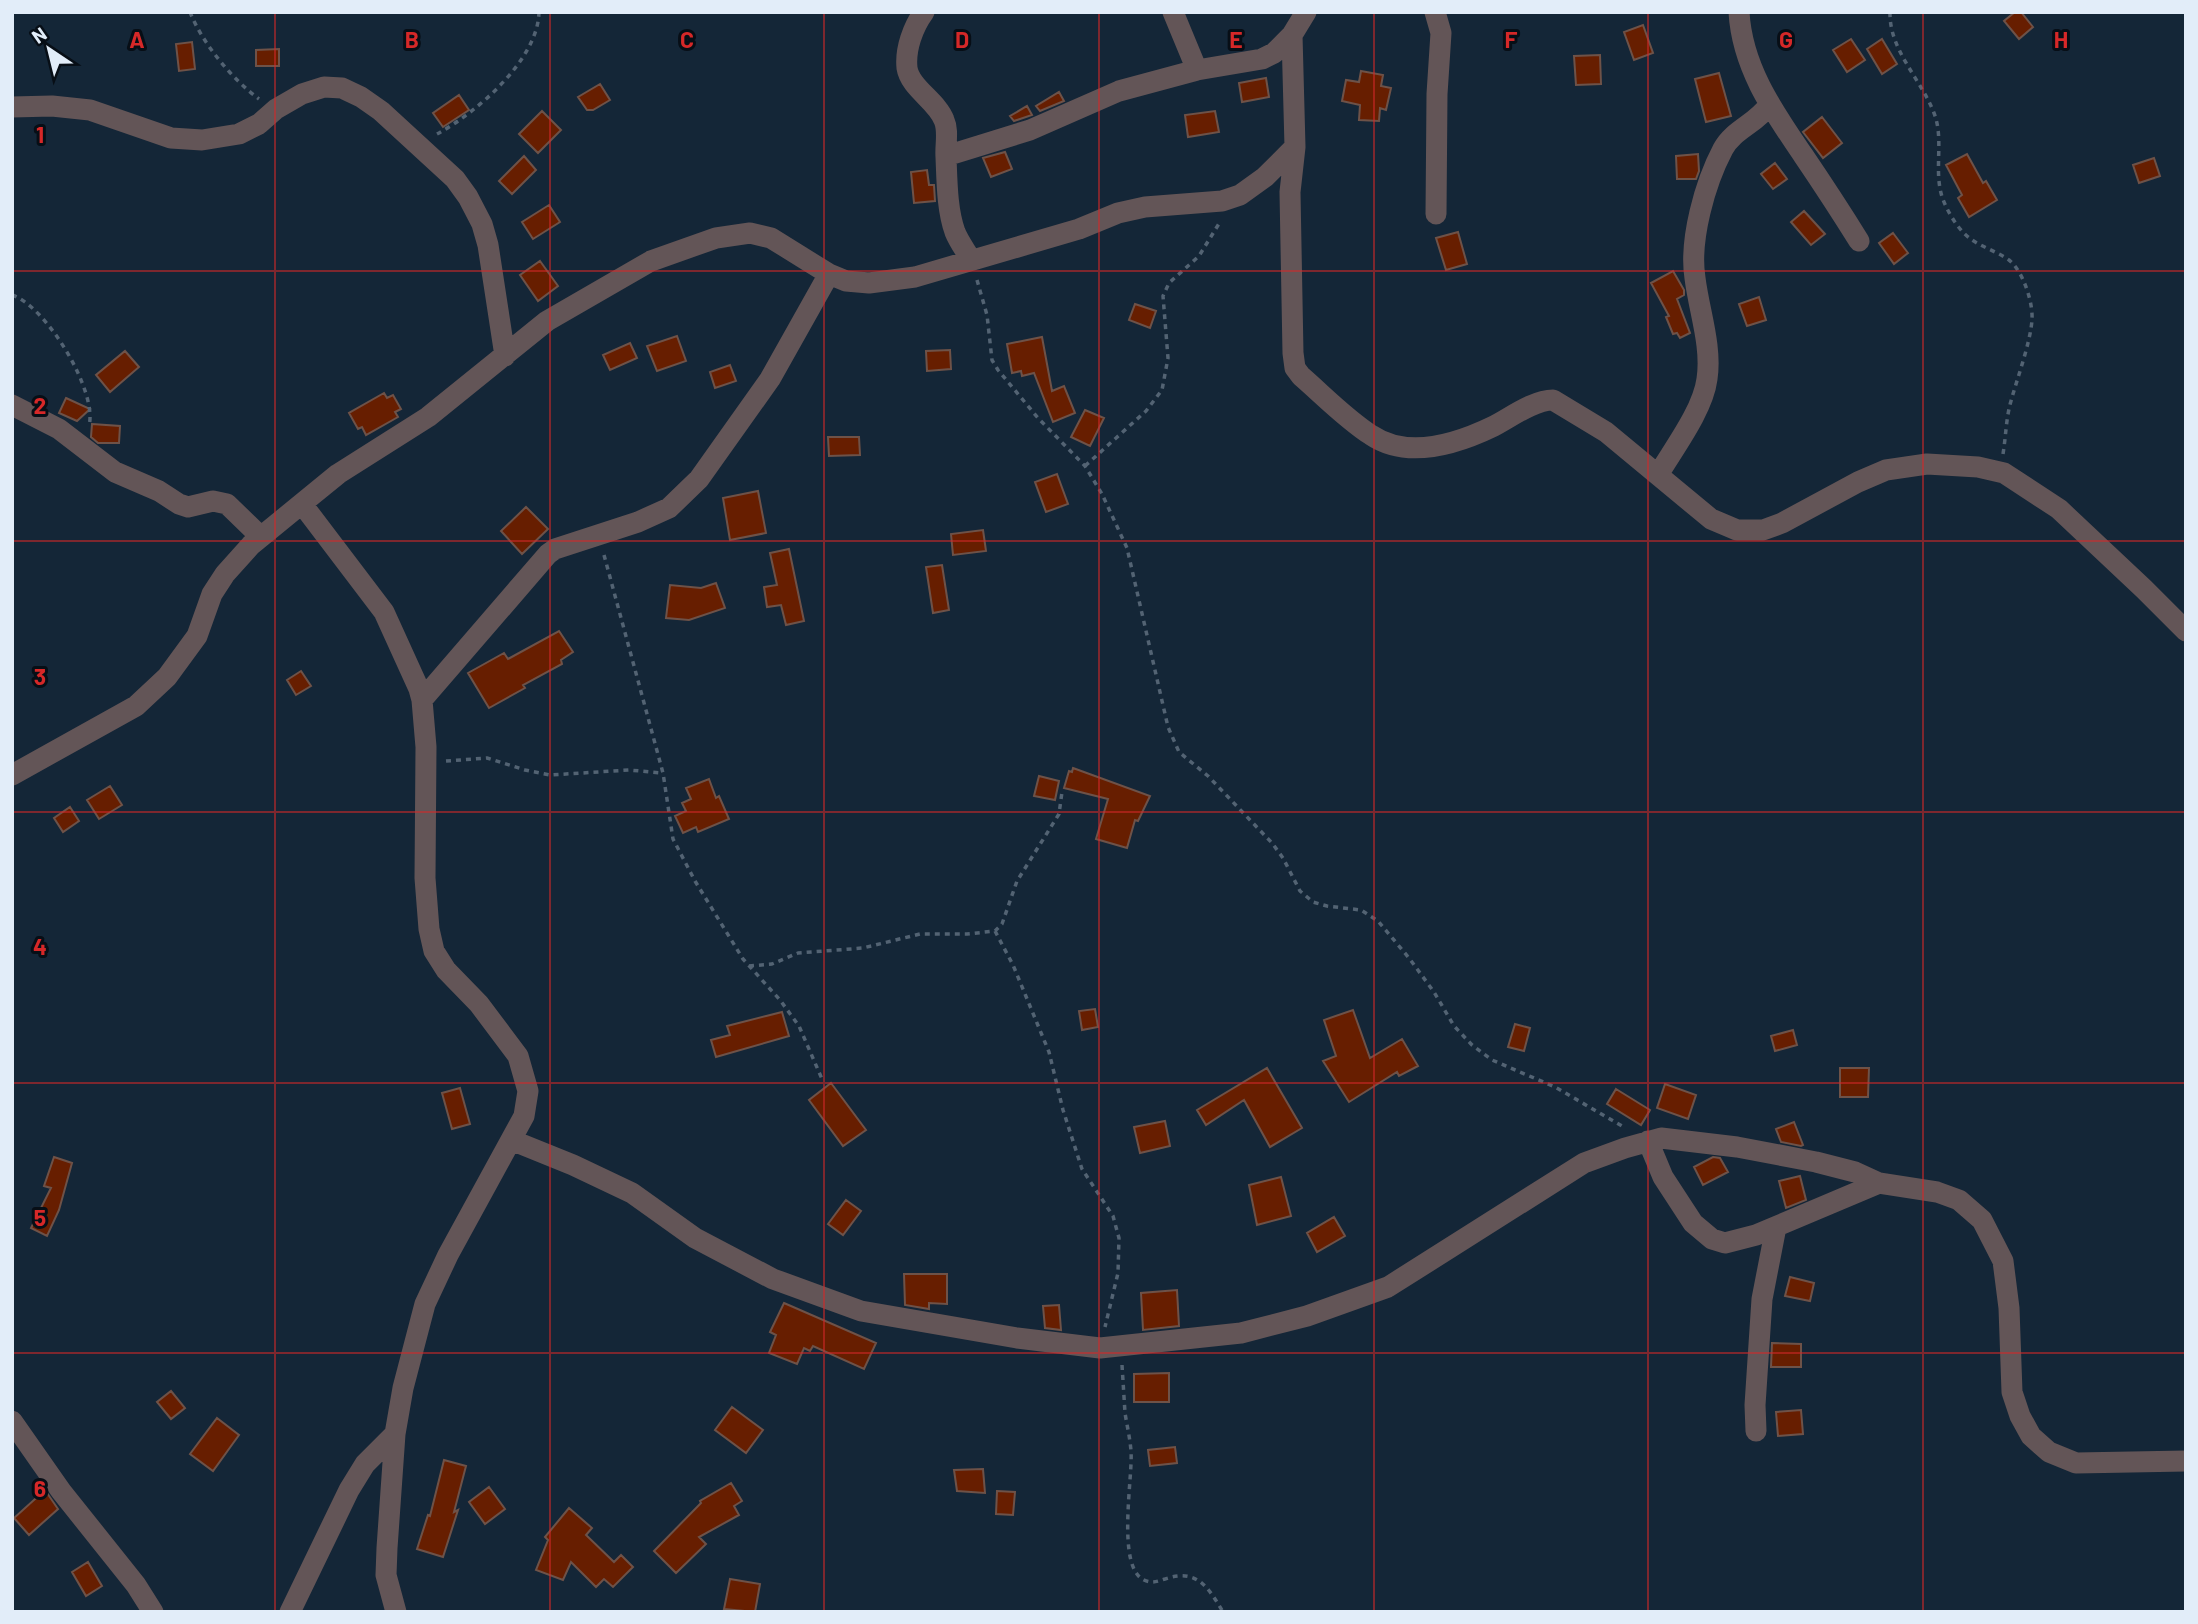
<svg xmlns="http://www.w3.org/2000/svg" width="2198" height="1624" font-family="Barlow,sans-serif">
	<rect width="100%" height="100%" fill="#142637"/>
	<path fill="#671e00" stroke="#6e5248" stroke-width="2" d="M2015 12H2021L2033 27 2019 39 2004 21Z
		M1643 25 1653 53 1634 60 1624 32Z
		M1851 39 1865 60 1847 72 1833 50Z
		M1882 39 1897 64 1882 74 1867 49Z
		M192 42 195 69 179 71 176 44Z
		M279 49V66H256V50Z
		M1600 55 1601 84 1576 85 1574 56Z
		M1361 71 1383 75 1381 86 1391 88 1386 110 1380 108 1379 121 1359 120 1360 105 1342 101 1346 80 1359 82Z
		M1719 73 1731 116 1706 122 1695 79Z
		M1266 78 1269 97 1242 102 1239 83Z
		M600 84 610 100 593 110H587L578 97Z
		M1059 92 1064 101 1040 111 1036 106Z
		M459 95 469 110 443 127 433 113Z
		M1027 106 1032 115 1014 121 1010 116Z
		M542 111 561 130 538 153 519 134Z
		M1215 111 1219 132 1188 137 1185 115Z
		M1822 117 1842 143 1823 158 1803 132Z
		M1005 152 1012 169 991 177 983 158Z
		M1698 154 1699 171 1696 179H1677L1676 156Z
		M1967 154 1983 183 1986 181 1997 200 1969 217 1958 198 1962 195 1946 165Z
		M524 156 536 170 512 194 499 181Z
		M2154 158 2160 176 2139 183 2133 165Z
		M1775 163 1787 179 1773 189 1761 174Z
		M927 170 929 185H934L935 201 914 203 911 172Z
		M549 205 560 222 533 239 522 222Z
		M1804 211 1825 234 1811 245 1791 222Z
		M1458 232 1467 264 1446 270 1436 238Z
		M1893 233 1908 253 1894 264 1879 243Z
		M540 261 558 286 538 301 520 275Z
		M1673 271 1684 290V295L1677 299 1690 333 1680 338 1677 333 1673 334 1666 317 1669 316 1651 283Z
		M1759 297 1766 320 1747 326 1739 304Z
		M1135 304 1156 311 1150 328 1129 320Z
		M677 336 686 361 657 371 647 346Z
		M1042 337 1052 391 1064 386 1075 413 1053 422 1034 373 1022 376 1021 371 1012 373 1007 344Z
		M630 343 637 358 610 370 603 355Z
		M950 350 951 369 927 371 926 351Z
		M125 351 139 367 110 392 96 375Z
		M730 365 736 381 715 388 710 372Z
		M384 393 387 398 393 395 401 409 395 412 398 417 366 435 362 427 358 429 349 413Z
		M66 398 90 409 77 421 59 413Z
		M1085 410 1104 418 1090 446 1071 437Z
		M92 424 120 426 119 443H98L91 437Z
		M828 437H859L860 455 829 456Z
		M1057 474 1068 504 1046 512 1035 482Z
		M758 491 766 533 730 540 723 498Z
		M526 507 548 529 522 554 501 531Z
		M983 530 986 551 953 555 951 534Z
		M789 549 804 621 786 625 781 605 767 607 764 587 777 585 770 553Z
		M942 565 949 610 933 613 926 567Z
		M716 583 725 608 689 620 666 618 670 585 701 588Z
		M559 631 573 652 561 660 562 664 523 685 525 688 489 708 468 673 504 653 508 659Z
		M301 671 311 686 296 695 287 680Z
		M1073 768 1150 796 1138 821 1135 820 1127 848 1096 839 1108 799 1064 788 1069 771 1072 772Z
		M1039 776 1059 781 1055 800 1034 796Z
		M709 779 716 798 719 796 729 819 698 832 696 827 683 833 675 816 686 811 682 803 691 799 686 788Z
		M110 786 122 805 99 819 87 800Z
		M70 807 79 821 63 832 54 818Z
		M1095 1009 1098 1027 1082 1030 1079 1011Z
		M1353 1010 1370 1058 1402 1039 1418 1066 1399 1076 1397 1072 1349 1102 1323 1061 1336 1056 1324 1020Z
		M782 1012 789 1036 716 1057 711 1040 730 1035 727 1026Z
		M1515 1024 1530 1028 1524 1051 1508 1047Z
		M1793 1030 1797 1045 1775 1051 1771 1036Z
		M1267 1068 1302 1128 1270 1147 1244 1100 1206 1125 1197 1110Z
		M1840 1068H1869L1868 1097H1840Z
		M831 1083 866 1130 843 1146 809 1100Z
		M1665 1084 1696 1095 1688 1119 1657 1108Z
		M460 1088 470 1124 452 1129 442 1093Z
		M1616 1089 1650 1110 1641 1125 1607 1104Z
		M1165 1121 1170 1146 1140 1153 1134 1127Z
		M1794 1122 1803 1145 1801 1146 1781 1142 1776 1129Z
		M54 1157 72 1163 59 1210 47 1236 31 1228 51 1188 44 1186Z
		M1713 1157 1720 1158 1728 1172 1703 1185 1694 1167Z
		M1800 1176 1806 1200 1786 1208 1779 1181Z
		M1281 1177 1291 1216 1257 1225 1249 1185Z
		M846 1200 861 1211 843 1235 828 1224Z
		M1334 1217 1345 1236 1317 1252 1307 1233Z
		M904 1274H947V1304L929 1303V1309L905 1305Z
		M1790 1277 1814 1283 1810 1301 1785 1296Z
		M1177 1290 1179 1326 1143 1330 1141 1293Z
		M784 1303 876 1343 864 1369 813 1346 810 1351 804 1348 797 1364 769 1353 776 1335 770 1332Z
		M1059 1305 1061 1330 1045 1328 1043 1306Z
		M1772 1343 1801 1344V1367H1771Z
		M1169 1373V1402H1134V1374Z
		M171 1391 185 1408 171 1419 157 1402Z
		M732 1407 763 1430 746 1453 715 1430Z
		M1801 1410 1803 1434 1778 1436 1776 1412Z
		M217 1418 239 1435 213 1471 190 1454Z
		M1175 1447 1177 1463 1150 1466 1148 1450Z
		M444 1460 466 1466 454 1512 458 1510 443 1557 417 1549 428 1515 430 1516Z
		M983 1469 985 1493 957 1491 954 1470Z
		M731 1483 742 1501 734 1506 739 1515 699 1537 706 1544 676 1573 654 1551 701 1503 700 1501Z
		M489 1487 505 1509 485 1524 469 1502Z
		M45 1490 58 1509 29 1535 14 1518Z
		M997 1491 1015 1492 1013 1515 996 1514Z
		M569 1508 592 1528 586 1535 614 1562 621 1555 633 1567 613 1587 604 1579 596 1587 571 1562 563 1580 536 1570 548 1540 545 1537Z
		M88 1562 102 1586 86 1596 72 1572Z
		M730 1579 760 1584 755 1612 724 1609Z"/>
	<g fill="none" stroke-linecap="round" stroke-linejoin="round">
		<path stroke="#536373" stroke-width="3.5" stroke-dasharray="5 5" stroke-linecap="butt" d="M190 12C202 43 233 80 259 99
			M1890 12C1889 50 1921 79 1934 113 1945 141 1932 174 1944 202 1950 216 1960 232 1972 240 1984 248 1998 252 2009 260 2023 271 2033 302 2032 319 2031 341 2017 379 2011 401 2006 418 2006 436 2003 454
			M437 134C476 113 538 60 539 12
			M977 280 987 315 992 360 998 370 1038 418 1085 466 1102 494 1127 548 1168 727 1179 752 1208 776 1272 843 1283 858 1300 891 1313 902 1327 906 1361 910 1378 921 1409 958 1434 992 1454 1026 1472 1045 1492 1060 1555 1087 1622 1126
			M12 295C46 306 98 391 89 426
			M1085 466 1146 411 1162 390 1168 358 1163 296 1169 283 1199 256 1220 222
			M604 555 663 773 673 839 695 881 743 959 780 1000 799 1026 822 1079
			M446 761 487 758 525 770 550 775 629 770 662 773
			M995 931 1013 965 1049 1052 1063 1110 1082 1169 1113 1216 1119 1238 1118 1273 1105 1327
			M749 966 772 964 798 953 863 948 920 934H967L995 931 1002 924 1017 881 1059 814 1062 792
			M1122 1365C1123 1381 1124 1397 1125 1413 1127 1426 1130 1438 1131 1451 1133 1478 1116 1567 1144 1580 1152 1584 1158 1581 1165 1579 1197 1568 1208 1587 1223 1612"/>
		<path stroke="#635557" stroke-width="21" d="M924 12C913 27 905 49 907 68 910 88 937 101 944 120 949 131 945 145 946 157 947 181 947 210 955 232 959 242 966 251 971 260
			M1173 12 1197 70
			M1435 12 1441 33 1437 94 1436 214
			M1739 12C1742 67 1773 111 1803 155 1822 183 1841 212 1859 241
			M12 107 52 106 90 110 171 138 202 140 239 134 259 124 276 109 302 94 324 87 342 88 361 97 381 111 455 179 468 197 482 224 488 245 505 356
			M1295 147 1290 192 1293 353 1295 368 1301 376C1324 396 1346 419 1371 435 1408 460 1459 443 1494 426 1511 417 1534 400 1553 400L1606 432 1711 519 1737 530H1763L1782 523 1858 482 1886 470 1927 464 1978 467 2004 473 2059 509 2144 589 2186 631
			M946 156 1030 130 1119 91 1197 70 1262 59 1274 53 1292 35
			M12 405 59 429 115 472 159 491 179 504 188 507 213 501 227 504 261 537
			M1658 475C1674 448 1703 410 1707 379 1712 346 1699 311 1695 278 1689 240 1705 183 1723 149 1734 129 1756 124 1769 105
			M302 504 384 612 419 689 422 700 426 747 425 878 429 929 434 951 446 970 479 1004 518 1056 528 1091 524 1116 448 1255 425 1304 403 1388 395 1434 387 1548 386 1575 396 1612
			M422 700 548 554 555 549 638 522 669 508 699 479 770 379 829 274
			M12 775 136 706 167 677 197 636 212 594 225 574 251 545 338 474 428 417 547 321 651 261 716 238 750 233 771 238 829 274 846 281 869 283 915 277 1079 229 1118 213 1145 207 1222 201 1240 195 1265 177 1295 147 1292 35 1306 12
			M511 1140 573 1165 632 1193 695 1238 773 1279 861 1311 1017 1338 1100 1348 1241 1333 1307 1316 1388 1287 1584 1163 1625 1148 1661 1138 1737 1147 1816 1162 1855 1172 1879 1183 1937 1192 1959 1200 1982 1220 2003 1261 2009 1308 2012 1392 2020 1416 2031 1436 2049 1452 2076 1463 2186 1461
			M1648 1141 1663 1177 1693 1223 1712 1239 1725 1243 1756 1235 1879 1183
			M12 1421 61 1491 136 1585 153 1612
			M1756 1431 1755 1405 1762 1299 1776 1227
			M290 1612 349 1490 365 1464 395 1434"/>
	</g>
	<path fill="none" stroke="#d62828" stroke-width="2" stroke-opacity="0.55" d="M275 12V1612M550 12V1612M824 12V1612M1099 12V1612M1374 12V1612M1648 12V1612M1923 12V1612M12 271H2186M12 541H2186M12 812H2186M12 1083H2186M12 1353H2186"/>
	<g font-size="23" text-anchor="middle" font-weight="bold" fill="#d62828" stroke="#070e16" stroke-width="6" stroke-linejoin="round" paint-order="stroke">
		<text x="137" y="48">A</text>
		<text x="412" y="48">B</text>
		<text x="687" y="48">C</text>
		<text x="962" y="48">D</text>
		<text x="1236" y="48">E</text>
		<text x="1511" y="48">F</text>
		<text x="1786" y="48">G</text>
		<text x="2061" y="48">H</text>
		<text x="40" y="143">1</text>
		<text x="40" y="414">2</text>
		<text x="40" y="685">3</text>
		<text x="40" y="955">4</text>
		<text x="40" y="1226">5</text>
		<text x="40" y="1497">6</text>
	</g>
	<rect width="2198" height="1624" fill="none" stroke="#e2edf9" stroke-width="28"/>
	<g transform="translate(49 49) rotate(325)" stroke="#070e16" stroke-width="5" paint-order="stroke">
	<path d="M0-5L12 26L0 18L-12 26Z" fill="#e2edf9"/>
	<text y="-10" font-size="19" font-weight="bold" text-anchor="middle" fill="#e2edf9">N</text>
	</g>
</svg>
